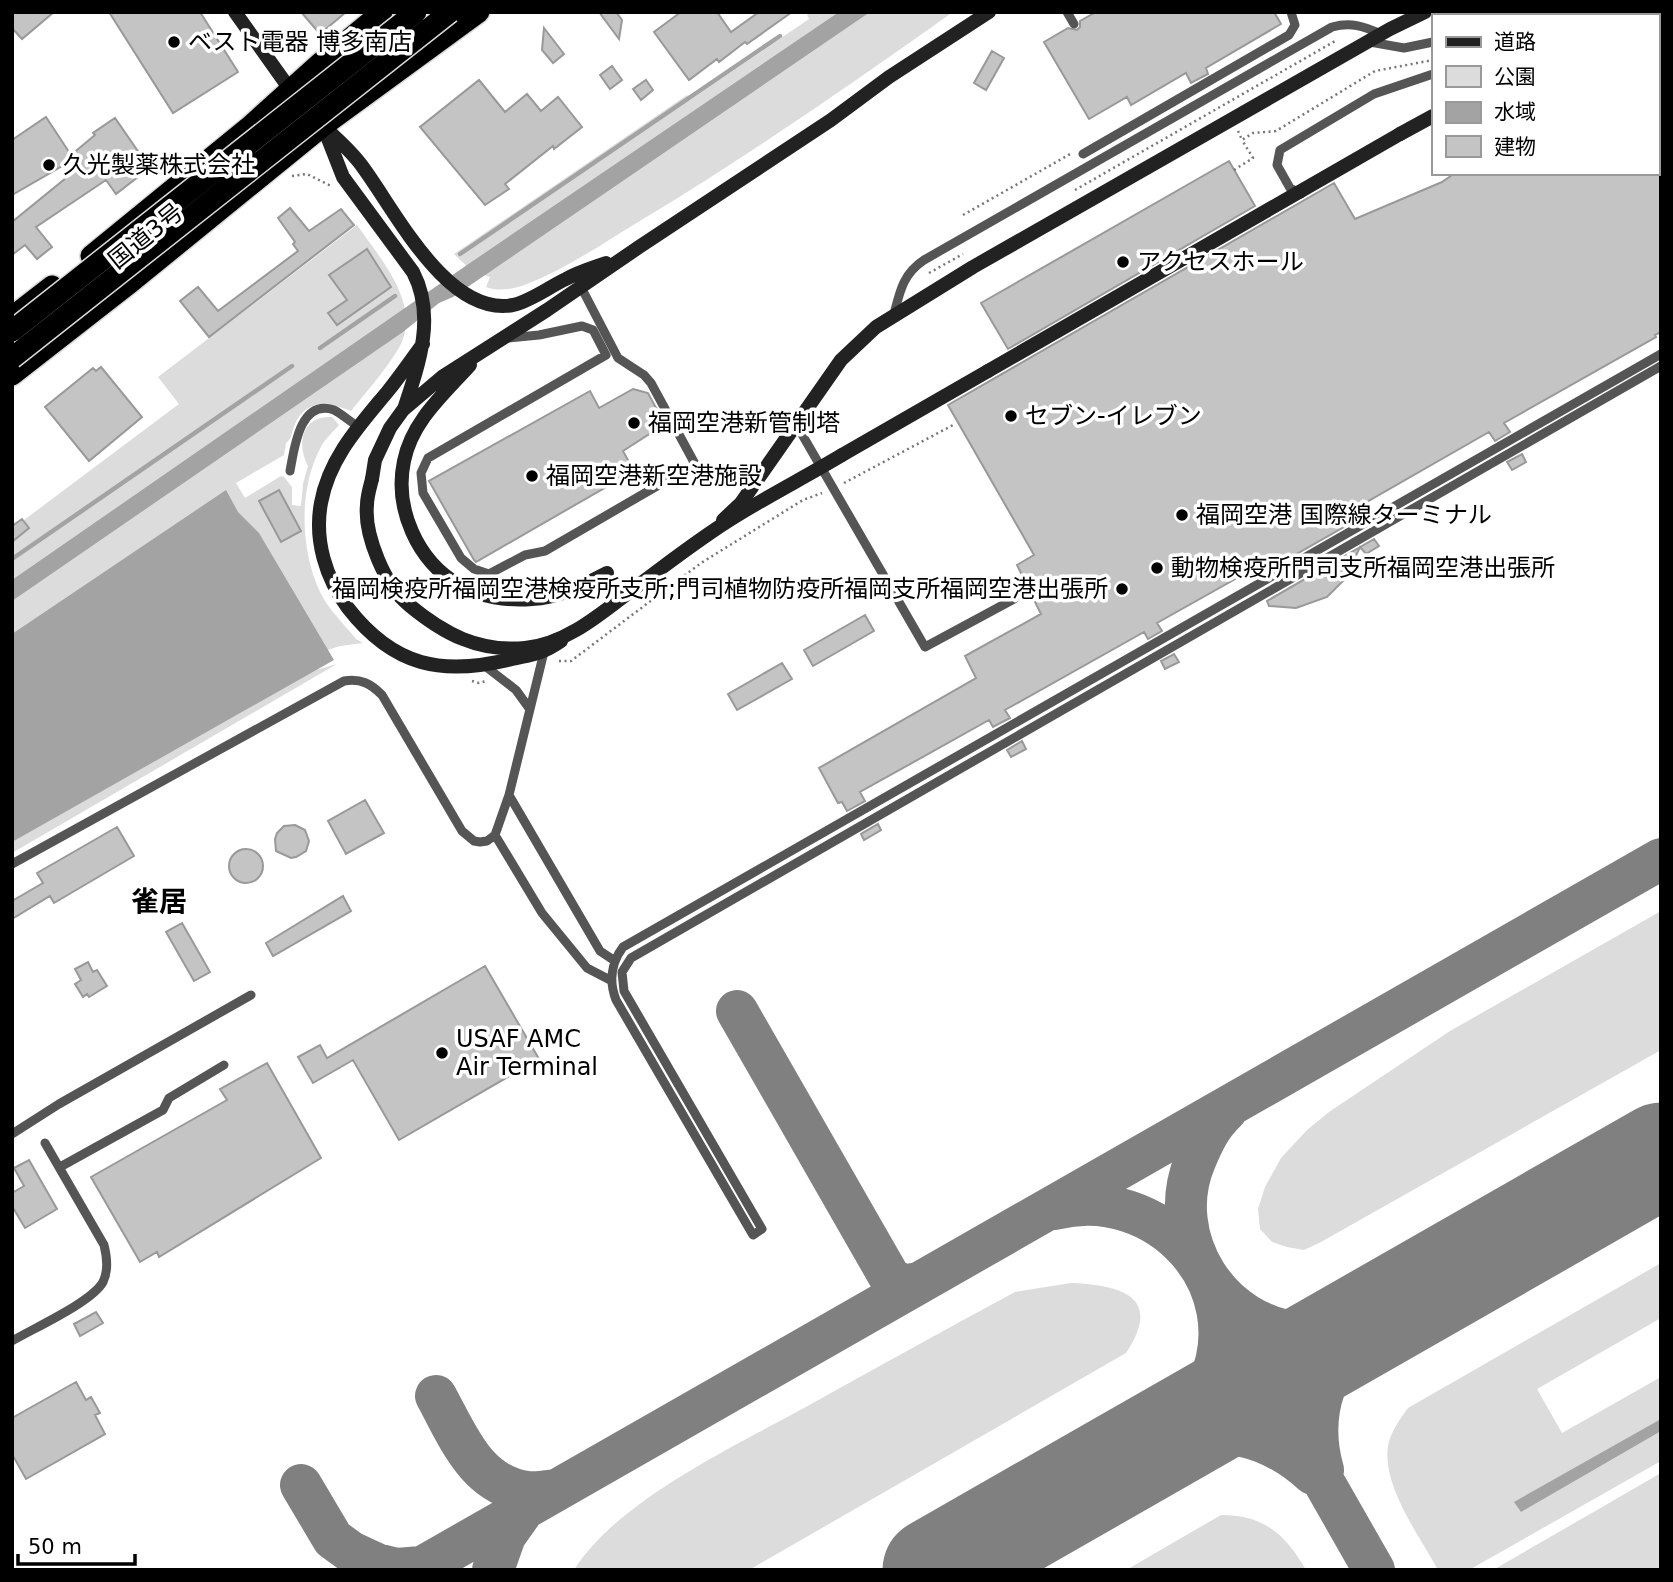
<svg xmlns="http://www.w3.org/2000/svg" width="1673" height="1582" font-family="'DejaVu Sans','Noto Sans JP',sans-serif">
	<rect width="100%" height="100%" fill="#fff"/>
	<path fill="#dcdcdc" d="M811 12H953C853 83 752 153 648 216 608 240 570 267 527 284 514 289 499 292 486 287L490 277 472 271 454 254 687 95 690 100 809 19 807 15Z
		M357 225C381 260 425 307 397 351 384 372 367 391 351 411 330 402 306 398 295 424 291 432 293 438 286 443L284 455 236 483 245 498 281 476 284 477 292 487V505L301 506 303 484 308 466C296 444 302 415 332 417L339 425C334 431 326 438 322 445 298 487 300 549 320 592 328 609 344 624 356 639L363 643 340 646 248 676 238 692 337 664 12 853V529L179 404 158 377Z
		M1661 911V1050L1321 1242 1304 1250 1287 1247 1272 1242 1260 1229 1258 1209 1265 1187 1281 1158 1307 1130 1329 1112 1450 1031Z
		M1661 1263V1318L1537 1389 1562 1433 1661 1377V1461L1469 1570H1438C1419 1535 1382 1486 1388 1446 1391 1431 1400 1419 1408 1408Z
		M1071 1283C1120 1285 1164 1296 1126 1353L749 1570H574C617 1501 733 1447 804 1408 874 1369 944 1330 1015 1292Z
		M1661 1473V1570H1493Z
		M1221 1515C1264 1515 1285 1534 1306 1570H1126Z"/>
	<path fill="#a3a3a3" d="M839 12H870L453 297 439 303 403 332 12 601V580L467 265Z
		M226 490 238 512 259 533 334 660 12 842V634Z
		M1661 1419V1431L1521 1512 1514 1502Z"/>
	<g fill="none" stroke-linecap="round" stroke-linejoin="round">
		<path stroke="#a3a3a3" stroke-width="4.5" d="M460 254 780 36
			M320 348 395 296
			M12 559 292 366"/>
		<path stroke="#808080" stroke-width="42" d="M737 1011 890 1278 903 1286 919 1283
			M1226 1111C1210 1126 1203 1142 1195 1161 1163 1237 1219 1328 1304 1333 1328 1334 1349 1328 1372 1320
			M1055 1209C1158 1183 1253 1285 1208 1385 1199 1406 1182 1423 1165 1438
			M1220 1300 1374 1570
			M436 1396C458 1436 476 1486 528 1492 537 1493 547 1491 556 1490
			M1165 1438C1222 1426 1268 1433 1313 1474
			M1323 1470C1306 1409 1328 1362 1372 1320
			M301 1485 333 1539 351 1552 377 1564 397 1569 421 1567
			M417 1570 1661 859
			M493 1570 505 1536 524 1509"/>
		<path stroke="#808080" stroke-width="105" d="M935 1570 1661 1155"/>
	</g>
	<path fill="#c4c4c4" stroke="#999" stroke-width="2" d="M12 12H54L22 39 12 28Z
		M109 12H200L238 72 173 113Z
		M301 12H346L320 34Z
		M599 12H616L622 20 619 39Z
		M681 12H717L731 32 759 12H792L747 44 745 42 719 62 717 59 689 80 654 32Z
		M1096 12H1274L1281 24 1206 68 1208 74 1191 83 1186 73 1131 105 1127 97 1089 119 1044 42 1068 28 1077 30 1080 27V21Z
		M544 28 564 54 553 63 542 50Z
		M992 51 1004 58 986 90 974 83Z
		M612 66 622 80 610 89 600 75Z
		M479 80 505 112 527 94 541 111 558 97 582 127 554 149 553 146 505 184 509 189 485 205 420 127Z
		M646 80 653 90 641 100 633 89Z
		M46 117 71 155 95 135 93 133 115 118 142 157 144 155 152 166 116 194 106 180 36 227 52 247 37 259 25 245 12 255V222L77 169 71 161 12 195V140Z
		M1229 161 1255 206 1008 349 981 303Z
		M1455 173H1661V332L1655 335 1656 337 1504 423 1510 432 1495 441 1489 432 1351 511 1358 519 1258 576 1255 568 1157 623 1162 631 1148 639 1144 632 1005 710 1010 718 993 727 989 720 860 792 865 801 847 811 842 802 838 803 819 768 976 678 965 656 1041 614 1017 565 1034 555 948 405 1334 183 1355 219 1442 182Z
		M290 208 309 231 341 209 354 225 209 337 180 301 198 287 218 311 298 251 293 244 295 242 278 218Z
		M367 249 391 287 337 325 328 313 347 300 329 275Z
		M101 367 142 417 89 461 45 407 93 368 96 371Z
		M633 389 648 393 661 417 657 429 623 451 634 471 476 562 474 560 429 481 590 391 599 408Z
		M1522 454 1526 462 1512 470 1507 462Z
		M279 490 301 531 281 542 259 501Z
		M22 519 29 528 12 542V526Z
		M1374 539 1379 546 1366 554 1360 547 1345 579 1327 597 1296 608 1269 606 1267 601Z
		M865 615 874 631 813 666 804 650Z
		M1174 654 1179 662 1165 669 1161 661Z
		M782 663 792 679 737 710 728 694Z
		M1022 741 1026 749 1011 757 1007 750Z
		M365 800 384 833 346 854 328 821Z
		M878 824 881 830 864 840 861 834Z
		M295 825 305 830 309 841 306 851 296 857 291 858 276 851 275 839 277 833 284 826Z
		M117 827 134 856 54 903 50 896 12 919V901L43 883 37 873Z
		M229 866a17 17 0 1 1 34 0a17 17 0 1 1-34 0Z
		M343 896 351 911 273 956 266 943Z
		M182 923 210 972 194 981 166 932Z
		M88 962 93 972 97 970 107 986 89 997 87 994 83 997 75 984 81 980 75 969Z
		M485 966 539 1059 399 1140 353 1060 313 1083 298 1057 320 1045 327 1058Z
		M267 1063 321 1158 159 1257 157 1252 140 1262 91 1177 227 1100 220 1089Z
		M29 1160 57 1209 25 1228 12 1206V1193L24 1186 14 1168Z
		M96 1312 103 1323 80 1336 74 1324Z
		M76 1382 86 1400 91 1397 100 1413 95 1415 105 1434 26 1479 12 1454V1418Z"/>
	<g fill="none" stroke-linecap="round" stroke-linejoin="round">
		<g stroke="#dbdbdb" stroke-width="24">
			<path id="highway" d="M91 256 249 127 320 63 382 12
				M12 317 52 286
				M12 375 130 283 323 126 479 12"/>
		</g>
		<path stroke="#777" stroke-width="2.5" stroke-dasharray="2 3.5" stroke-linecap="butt" d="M1532 16 1537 12
			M1238 131 1242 140 1253 133 1276 131 1375 71 1433 60
			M1234 170 1253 158 1242 140
			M292 176 307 174 331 186
			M1075 190 1337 40
			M963 215 1072 153
			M929 273 963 254
			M844 483 955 424
			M559 661H571L701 563 803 500 822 493
			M472 681 479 683 486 681"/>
		<path stroke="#555" stroke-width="9" d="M1067 12 1074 24
			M1497 16 1503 12
			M1565 16 1572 12
			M1370 42 1404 48 1433 42
			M1657 50 1661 48
			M1083 154 1289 35 1295 25 1291 12
			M1301 194 1290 188 1277 165 1280 150 1374 94 1433 74
			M894 314C900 291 903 274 924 260L1332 27C1351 22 1363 26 1381 34
			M508 338 539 335 582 326 593 330 606 355 428 458 421 473 423 493 461 558 474 569 489 574 525 555 545 551 695 464 651 383 644 375 618 358 581 287
			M1661 354 623 947C611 963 609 982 616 1000L753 1235 762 1229 624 991 622 972 631 958 1661 366
			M796 424 925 647 1014 599
			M290 471C294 451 299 398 334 410 342 414 350 422 358 426
			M485 666 516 690 529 708
			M509 795 600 951 615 961
			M495 835 542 913 587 968 612 981
			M12 864 344 681C361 678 371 684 382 695L462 831 474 841 480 842 487 841 495 835 509 795 544 652
			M12 1134 59 1104 251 995
			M60 1167 163 1110 169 1098 224 1065
			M12 1341C34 1328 92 1302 103 1282 109 1270 107 1257 104 1245L45 1143"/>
		<path stroke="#222" stroke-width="14" d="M235 12 294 95
			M1610 16 1616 12
			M317 120C332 135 350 149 362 166 395 210 447 317 513 305 531 301 549 287 566 279 578 272 592 268 606 263
			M325 131 343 177 413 272C436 316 419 364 404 409
			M1400 134 1433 116
			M423 344C411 360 400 376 388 391 360 425 329 458 321 503 314 540 326 579 348 608 394 667 442 676 512 659 534 654 542 654 561 641
			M470 365C444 394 412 421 404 461 394 508 417 561 459 585 479 597 509 601 532 599 558 598 584 585 607 573
			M842 455 988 371
			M372 479 375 460 390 428 403 410 442 377 547 310 639 247 831 120 889 77 989 12
			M723 520 741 503 841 360 876 327 973 267 1390 29 1425 12"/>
		<use href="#highway" stroke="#000" stroke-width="21"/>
		<g stroke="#dbdbdb" stroke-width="24" stroke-linecap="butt">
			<path id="highway-bridge" d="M12 331 416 12
				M12 358 450 12"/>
		</g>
		<path stroke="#222" stroke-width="14" d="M988 371 1400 134
			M372 479C370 487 367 496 367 505 364 535 385 586 409 605 444 634 478 652 525 648 569 644 606 609 640 584 671 561 703 536 736 516 770 495 807 476 842 455"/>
		<use href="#highway-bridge" stroke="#000" stroke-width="21"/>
	</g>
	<g fill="#000" stroke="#fff" stroke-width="2.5">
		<circle cx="174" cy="42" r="7"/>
		<circle cx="49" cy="165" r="7"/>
		<circle cx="1123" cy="262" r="7"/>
		<circle cx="1011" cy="416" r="7"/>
		<circle cx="634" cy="423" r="7"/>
		<circle cx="532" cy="476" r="7"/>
		<circle cx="1182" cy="515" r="7"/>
		<circle cx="1157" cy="568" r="7"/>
		<circle cx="1122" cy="589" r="7"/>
		<circle cx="442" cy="1053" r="7"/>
	</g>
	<g text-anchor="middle" stroke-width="7" stroke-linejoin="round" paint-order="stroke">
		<g font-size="24" fill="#000" stroke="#fff" text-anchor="start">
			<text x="188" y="50">ベスト電器 博多南店</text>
			<text x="63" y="173">久光製薬株式会社</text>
			<text x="1137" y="270">アクセスホール</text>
			<text x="1025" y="424">セブン-イレブン</text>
			<text x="648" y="431">福岡空港新管制塔</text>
			<text x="546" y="484">福岡空港新空港施設</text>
			<text x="1196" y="523">福岡空港 国際線ターミナル</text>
			<text x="1171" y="576">動物検疫所門司支所福岡空港出張所</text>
			<text x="1108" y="597" text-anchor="end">福岡検疫所福岡空港検疫所支所;門司植物防疫所福岡支所福岡空港出張所</text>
			<text x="456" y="1047">USAF AMC<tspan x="456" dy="28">Air Terminal</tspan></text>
		</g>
		<g font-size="24" fill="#000" stroke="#fff">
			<text transform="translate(146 236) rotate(-39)" y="8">国道3号</text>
		</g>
		<g font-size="28" font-weight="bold" fill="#000" stroke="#fff">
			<text x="159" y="911">雀居</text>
		</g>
	</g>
	<rect width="1673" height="1582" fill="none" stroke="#000000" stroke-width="28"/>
	<rect x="1432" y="14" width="228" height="161" fill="#ffffff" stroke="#999999" stroke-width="2"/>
	<rect x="1446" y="37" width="35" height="10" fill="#222222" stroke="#999999" stroke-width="2"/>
	<text x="1494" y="49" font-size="21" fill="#000000">道路</text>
	<rect x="1446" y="66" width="35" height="21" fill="#dcdcdc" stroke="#999999" stroke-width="2"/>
	<text x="1494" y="84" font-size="21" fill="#000000">公園</text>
	<rect x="1446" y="102" width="35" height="21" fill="#a3a3a3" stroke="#999999" stroke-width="2"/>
	<text x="1494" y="119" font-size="21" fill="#000000">水域</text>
	<rect x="1446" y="136" width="35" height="21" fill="#c4c4c4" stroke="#999999" stroke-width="2"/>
	<text x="1494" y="154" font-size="21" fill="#000000">建物</text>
	<path d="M18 1554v10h117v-10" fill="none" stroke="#000000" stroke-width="3.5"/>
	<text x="28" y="1554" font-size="21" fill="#000000" stroke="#ffffff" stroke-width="5" paint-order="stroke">50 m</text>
</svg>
